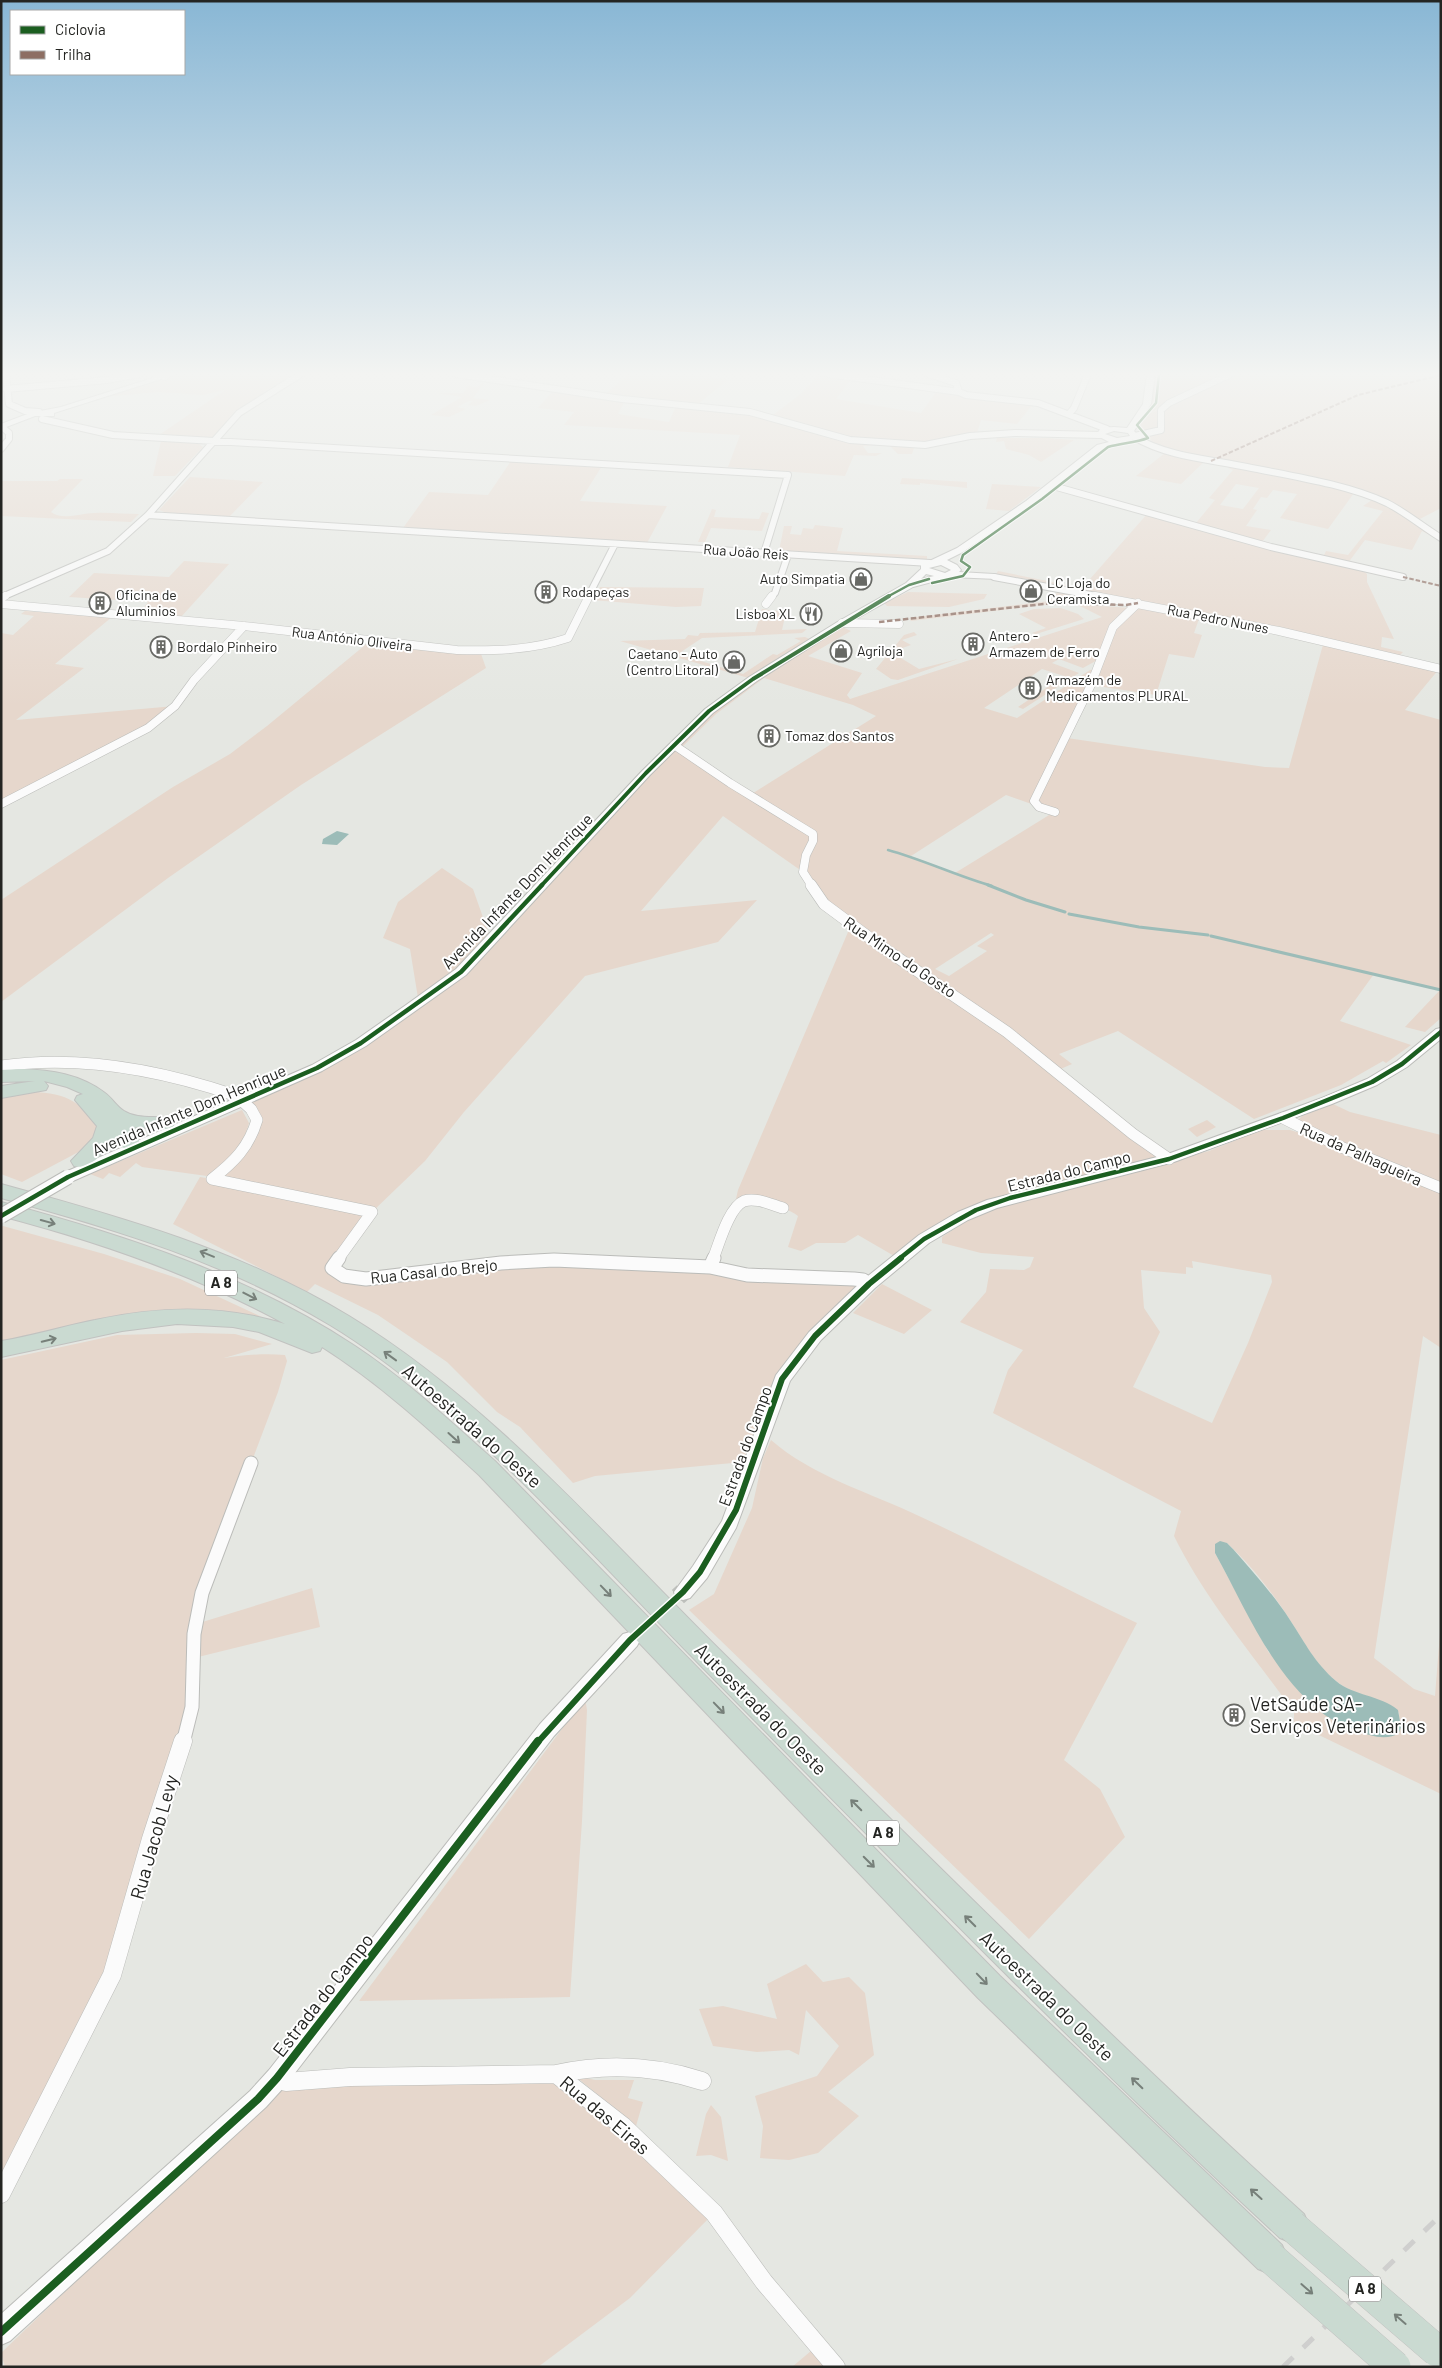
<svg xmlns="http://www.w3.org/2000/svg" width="1442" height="2368" font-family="Barlow,sans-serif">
	<rect width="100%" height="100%" fill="#e5e7e2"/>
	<path fill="#e6d7cc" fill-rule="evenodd" d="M178 374H296L263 392 266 393 239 411 212 438 159 435 225 390 203 395 158 392 103 397Z
		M628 374H697L728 380 694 407 626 399 618 414 669 422 676 406 748 413 769 418 802 393 819 374 852 378 836 399 921 413 937 391 1034 403 1017 424 981 420 977 433 915 445 912 454H898L888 444 863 446 868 453H882L876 456 854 455 845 476 728 467 740 435 564 425 574 412 538 408 553 391 606 394Z
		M1149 374H1225L1173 398 1151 413 1236 374H1441V508L1416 521 1441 538V541L1422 531 1412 550 1365 540 1348 563 1323 557 1326 551 1348 555 1383 511 1363 506 1372 500 1354 493 1328 529 1280 518 1297 494 1273 490 1267 498 1261 497 1253 509 1257 510 1246 526 1271 530 1262 542 1196 523 1215 500 1209 498 1233 470 1228 468 1230 466 1307 481C1257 471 1204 464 1157 445 1147 441 1148 427 1134 422L1143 411ZM1236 484 1259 488 1243 509 1220 505Z
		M486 381 473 398 490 400 476 406 468 405 473 401H469L457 407 466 409 449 417 431 415 462 397 437 393H463L468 386 477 387Z
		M997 438H1048L1074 440 1041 462 1029 455 1006 449 1004 441 996 442Z
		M161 441 199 444 203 447 175 476H153Z
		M1165 453 1205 461 1181 484 1136 476Z
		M511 461 602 466 580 501 667 506 647 543 403 528 429 492 488 495Z
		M190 477 263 482 229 517 167 513 159 510Z
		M902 478 967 482V488L920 483V485L900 484Z
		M60 479H83L51 512C62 521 81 513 94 513 109 512 124 514 139 514L131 522 1 516V481H57Z
		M992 484 1041 487 1009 511 986 509Z
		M712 509 716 510 714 517 759 519 762 512 769 513 762 531 711 528 705 542H698Z
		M1148 513 1271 547 1360 568 1367 574V582L1394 639 1382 637 1381 647 1403 652 1397 658 1439 669 1405 710 1441 720V1018L1425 1032 1405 1027 1440 990 1374 974 1340 1021 1411 1045 1386 1063 1383 1061 1341 1085 1254 1119 1118 1031 1059 1054 1072 1064 1056 1071 1133 1134 1167 1156 978 1204 956 1215 896 1257 858 1235 845 1243H816L801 1251 788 1247 798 1216C789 1208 756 1198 745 1202 741 1203 737 1206 734 1208L738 1190 851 925 824 904 803 872 723 816 641 911 757 900 718 942 585 976 464 1112 425 1161 372 1212 332 1268 344 1276 366 1279 503 1263 554 1260 653 1264 707 1269 746 1276 829 1280 855 1284 858 1289 855 1293 790 1356 779 1372 743 1462 595 1476 573 1483 520 1427 497 1412 447 1362 378 1315 315 1284 307 1292 173 1224 200 1177 212 1179C235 1161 250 1150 257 1120L251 1109 242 1101C291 1080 339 1058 383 1028 396 1018 409 1011 418 998L410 949 383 938 398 902 442 868 473 889 491 940 674 745 709 711 752 679 620 641 685 639 688 635 698 636 700 633 755 632 762 609 786 612 782 630 807 629 802 633 702 638 678 654 743 674 773 654 777 655 801 641 794 638 805 637 814 641 838 625 851 631 808 656 862 673 847 695 850 699 1102 617 1076 604H1051L911 621 909 618 1050 601 1060 589 994 577 998 571 1082 588ZM1137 603 1324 641 1289 768 1265 767 1067 738 1091 685 1156 695 1169 654 1194 658 1202 635 1194 633 1199 619 1136 605 1132 608 1085 605H1126ZM1101 658 1097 669 1090 670 1017 718 984 708 1042 669 1064 676 1018 707 1023 709 1079 673 1052 663 1059 659 1083 668ZM764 678 853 705 876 716 750 795 680 749 716 714ZM1006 795 1054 812 955 873 911 856ZM991 933 994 935 977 946 987 951 949 976 935 969Z
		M815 525 843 528 837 551 927 556V560L779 551 784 526H792L790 534 801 535 803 528 813 529Z
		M184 561 229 564 181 617 139 614 148 602 69 597 94 573 169 577Z
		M600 587 704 588 701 606 676 607 592 600Z
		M908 592 987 594 984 599 949 607 887 606 884 603Z
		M1061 608 1078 614 1084 619 1036 634 1032 633 1046 628 1019 614 1034 609Z
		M25 611 112 617 55 664 84 668 16 720 175 706 148 728 1 804V723L3 722H1V633L13 635 34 616 21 614Z
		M914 632 917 635 902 640 911 645 891 652 919 669 958 659 898 680 891 679 878 670 876 669 904 635Z
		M370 641 480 651 486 668 301 785 168 878 1 1002V900L173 787 230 754 267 726Z
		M25 1092C63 1092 80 1098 99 1131L86 1148 22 1182 1 1174V1098Z
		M1333 1104 1350 1112 1441 1135V1348L1423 1336 1374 1658 1414 1689 1435 1696 1441 1620V1794L1294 1723V1712C1253 1655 1205 1599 1174 1536L1181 1511 993 1413 1008 1370 1023 1350 960 1322 986 1292 990 1269 1024 1270 1030 1267 1034 1257 981 1253 942 1243V1237L968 1220 1010 1203 1209 1151 1261 1130H1290L1300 1133 1305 1128 1300 1124 1299 1119 1302 1116ZM1192 1261 1271 1275 1272 1282 1248 1343 1212 1423 1133 1387 1160 1332 1144 1308 1141 1270 1186 1274V1267L1193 1268ZM1227 1543C1251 1565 1273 1593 1290 1620 1305 1643 1315 1664 1336 1681 1353 1695 1377 1697 1395 1708L1399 1713 1400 1731 1269 1653 1215 1553Z
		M242 1110 249 1123C242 1149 228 1160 207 1176L142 1167 136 1163 120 1177 109 1173 103 1179 90 1174Z
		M1207 1120 1216 1127 1197 1137 1188 1129Z
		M3 1226 104 1254 180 1279 262 1317 226 1311 184 1310 1 1344V1227Z
		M882 1284 932 1310 904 1334 853 1313Z
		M196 1333 235 1334 272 1344 224 1358C245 1355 264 1353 285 1355L287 1361 278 1392 202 1593 192 1707 125 1935 1 2194V1360L117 1335Z
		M771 1440C812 1476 871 1493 919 1516 992 1550 1064 1588 1137 1623L1064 1760 1100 1789 1125 1837 1029 1939 689 1610 714 1594 752 1508 763 1458Z
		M312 1588 320 1627 194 1658 196 1624Z
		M585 1698 587 1710 582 1821 570 1997 359 2001Z
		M806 1964 823 1982 849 1977 865 1993 874 2055 828 2092 859 2116 818 2153 789 2160 760 2158 763 2126 755 2096 817 2076 839 2046 806 2010 799 2055 789 2050 757 2052 713 2046 699 2009 723 2006 777 2019 767 1984Z
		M556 2074 714 2213 630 2298 538 2367H5L1 2353 276 2089Z
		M575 2076 595 2080H634L628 2098 643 2102 636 2126Z
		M711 2105 721 2117 728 2161 711 2155 696 2156 706 2114Z
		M818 2345 836 2367H792Z"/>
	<path fill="#9cbcb8" d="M337 831 349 834 337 845 322 844 323 839Z
		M1220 1541 1227 1543 1233 1549C1253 1572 1274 1595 1290 1620 1306 1644 1314 1662 1336 1681 1354 1696 1380 1695 1398 1710L1401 1727 1399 1733C1387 1741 1370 1736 1358 1731 1345 1726 1332 1721 1321 1712 1270 1671 1246 1609 1215 1553V1544Z"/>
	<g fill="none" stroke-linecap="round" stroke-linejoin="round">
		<path stroke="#9cbcb8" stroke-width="2.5" d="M888 850C924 860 957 876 992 886"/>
		<path stroke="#9cbcb8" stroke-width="3" d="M988 885 1026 900 1065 912
			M1069 914 1139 927 1208 935
			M1211 936 1441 990"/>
		<path stroke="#bec0bc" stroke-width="18" stroke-dasharray="18 9" stroke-linecap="butt" d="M638 1633 683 1592"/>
		<g stroke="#bbbcb9" stroke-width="8">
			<path id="street-far4" d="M6 374 9 404 25 411 39 412
				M155 374 165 377
				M456 374 622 399 750 412 850 440 925 445 970 436 1015 433 1100 435
				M828 374 959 392 966 395 1038 403 1107 429
				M928 374 956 383 959 392
				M6 389 107 380 139 374
				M1069 414 1074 408 1088 374
				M42 419 113 435 788 475 764 553
				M1135 436 1161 430V410L1169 403 1231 374
				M1134 437C1168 457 1209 459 1247 467 1291 476 1346 484 1387 503 1405 512 1423 527 1441 538
				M1 449 9 439V433L2 427
				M1053 486 1271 547 1403 577
				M148 515 930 563
				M994 577 1102 597
				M2 597 108 551 148 515 239 413 301 374
				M588 597 615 544
				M771 597 775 593 788 555"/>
		</g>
		<g stroke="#bbbcb9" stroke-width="9">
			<path id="street-far3" d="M1095 596 1279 631 1441 669
				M1 598 5 596
				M1 604 244 626 457 650C495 651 532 650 568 638L589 596
				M766 604 772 596
				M842 623 899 624
				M674 745 730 783 813 834V841L806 855 803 872 812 886
				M1 804 148 728 175 706 194 680 244 626
				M1055 812 1039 807 1034 801 1090 687 1113 627 1138 603"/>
		</g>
		<g stroke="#bbbcb9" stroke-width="12">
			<path id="street-far2" d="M811 885 824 904 882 947 1007 1032 1133 1134 1169 1159
				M1 1066C78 1055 160 1070 234 1095
				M1283 1118 1341 1147 1441 1188
				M212 1179 372 1212 338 1259
				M212 1179C234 1162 249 1147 257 1120L251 1109 242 1101
				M713 1259C719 1244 729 1207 744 1201 756 1197 772 1205 783 1208"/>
		</g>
		<g stroke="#bbbcb9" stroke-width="15">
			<path id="street-far1" d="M339 1258 332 1268 344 1276 366 1279 501 1263 554 1260 710 1267 747 1275 854 1279 863 1280 869 1284
				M710 1267 714 1258
				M183 1743 192 1707 194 1634 202 1593 251 1463"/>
		</g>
		<g stroke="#bbbcb9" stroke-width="19">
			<path id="street" d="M556 2074C606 2063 653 2065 702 2081
				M277 2078 286 2082 350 2077 556 2074 623 2126 714 2213 764 2282 836 2367
				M1 2194 112 1975 151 1839 183 1741"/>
		</g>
		<g stroke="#bbbcb9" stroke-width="2">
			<path id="secondary" d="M165 374H177L54 413V416H35L1 429V424L30 413 61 407Z
				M1147 374H1155L1151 404 1134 431 1139 436 1138 438 1103 449 1032 505 963 552 947 560 957 565 961 570 959 572 994 574 997 575V579L951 577 913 587 845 625 757 681 713 713 650 775 466 975 366 1046 322 1071 73 1181H63L61 1177 63 1173 312 1065 356 1040 406 1005 456 969 642 771 705 709 749 677 839 621 906 583 921 569V565L957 548 1026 501 1097 445 1109 442 1096 435 1101 428 1114 427 1127 428 1143 404ZM1114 431 1128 433 1130 436 1117 438 1105 434ZM941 565 951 570 945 573 929 568ZM926 574 934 576 921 579Z
				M1441 1028V1039L1407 1067 1377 1085 1332 1104 1174 1162 997 1208 968 1220 929 1243 875 1288 821 1340 790 1381 736 1528 707 1578 690 1598 683 1600 676 1598 674 1592 693 1566 722 1521 776 1375 809 1332 863 1280 919 1235 958 1212 987 1200 1165 1155 1322 1098 1367 1079 1397 1061 1436 1029Z
				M630 1632 637 1634 640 1640 637 1646 554 1736 285 2086 266 2107 10 2341 1 2345V2314L250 2091 269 2070 540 1724 623 1634Z"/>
		</g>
		<g stroke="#c1c2c0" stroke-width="2">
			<path id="highway" d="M21 1069C51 1070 80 1074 105 1093 112 1098 117 1107 124 1111 138 1120 157 1115 173 1119L176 1123 173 1127 166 1129 135 1127C139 1133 137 1139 141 1145L138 1149C126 1153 121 1145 111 1141 102 1154 91 1170 74 1166L71 1161 93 1138 97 1126 75 1100 77 1096 83 1094 67 1087 44 1081 48 1086 46 1090 1 1098V1086L35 1081 1 1082V1070Z
				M1 1184C121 1217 242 1251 349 1316 489 1401 603 1534 719 1649 912 1840 1103 2032 1304 2214L1309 2226 1304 2238 1292 2243 1280 2238C1080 2053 891 1859 700 1665 641 1605 584 1543 524 1484 464 1426 401 1368 330 1325 228 1263 115 1229 1 1198Z
				M1 1202C125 1235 247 1275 355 1346 405 1379 450 1421 495 1461L1000 1976 1282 2245 1287 2257 1282 2269 1270 2274 1258 2269 978 1998 479 1475C429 1429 379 1383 322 1347L320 1351 312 1353 259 1332 233 1327 177 1324 122 1331 1 1357V1341C33 1336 64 1326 95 1320 159 1306 222 1304 285 1324 195 1275 100 1242 1 1216Z"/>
		</g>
		<use href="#street-far4" stroke="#fbfbfb" stroke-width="6"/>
		<use href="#street-far3" stroke="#fbfbfb" stroke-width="8"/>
		<use href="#street-far2" stroke="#fbfbfb" stroke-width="11"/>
		<use href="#street-far1" stroke="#fbfbfb" stroke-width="13"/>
		<use href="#street" stroke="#fbfbfb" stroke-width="18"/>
		<use href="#secondary" fill="#fbfbfb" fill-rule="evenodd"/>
		<use href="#highway" fill="#cadad1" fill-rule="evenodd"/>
		<path stroke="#cfcfce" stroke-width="5" stroke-dasharray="14 14" stroke-linecap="butt" d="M1283 2367 1441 2215"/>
		<g stroke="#bbbcb9" stroke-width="16" stroke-linecap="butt">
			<path id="secondary-bridge" d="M1 1216 68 1177"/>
		</g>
		<g stroke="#c1c2c0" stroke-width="32" stroke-linecap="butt">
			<path id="highway-bridge" d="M1292 2226 1437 2351
				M1270 2257 1395 2367"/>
		</g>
		<use href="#secondary-bridge" stroke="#fbfbfb" stroke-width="14"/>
		<use href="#highway-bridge" stroke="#cadad1" stroke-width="31"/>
		<path stroke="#8d6e63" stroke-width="2" stroke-dasharray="4.5 2" stroke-linecap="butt" d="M1211 461 1358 395 1441 375
			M1403 577 1441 586"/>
		<path stroke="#8d6e63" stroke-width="2.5" stroke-dasharray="5.5 2.5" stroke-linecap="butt" d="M879 622 1053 603 1126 605 1138 603"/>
		<g stroke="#fff" stroke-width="4.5">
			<path id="cycleway-far4" d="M932 583 963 576 970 567 961 561 963 555 1042 499 1108 447C1122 443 1135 443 1148 438L1137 425 1156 403 1159 374
				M887 597 909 585 929 579"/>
		</g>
		<g stroke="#fff" stroke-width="6">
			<path id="cycleway-far3" d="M541 886 646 773 709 711 753 679 889 596"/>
		</g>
		<g stroke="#fff" stroke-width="8">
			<path id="cycleway-far2" d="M1 1216 68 1177 317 1068 361 1043 461 972 542 885
				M899 1259 924 1239 976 1210 1010 1198 1169 1159 1283 1118 1372 1082 1402 1064 1441 1032"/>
		</g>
		<g stroke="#fff" stroke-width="9">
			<path id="cycleway-far1" d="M537 1743 630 1640 683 1592 700 1572 736 1510 782 1379 815 1336 869 1284 901 1258"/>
		</g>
		<g stroke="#fff" stroke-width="11">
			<path id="cycleway" d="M1 2332 258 2099 277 2078 538 1741"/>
		</g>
		<use href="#cycleway-far4" stroke="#1b5e20" stroke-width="2.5"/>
		<use href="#cycleway-far3" stroke="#1b5e20" stroke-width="4"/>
		<use href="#cycleway-far2" stroke="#1b5e20" stroke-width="4.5"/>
		<use href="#cycleway-far1" stroke="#1b5e20" stroke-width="6"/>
		<use href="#cycleway" stroke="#1b5e20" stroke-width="8"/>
	</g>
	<defs><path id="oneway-shaft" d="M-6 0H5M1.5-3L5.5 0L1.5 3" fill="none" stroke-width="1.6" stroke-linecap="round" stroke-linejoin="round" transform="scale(1.25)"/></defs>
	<g stroke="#77807a">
		<use href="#oneway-shaft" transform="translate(48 1222) rotate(15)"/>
		<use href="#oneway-shaft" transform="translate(207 1254) rotate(-158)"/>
		<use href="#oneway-shaft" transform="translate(250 1296) rotate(27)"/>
		<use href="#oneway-shaft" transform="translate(49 1340) rotate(-14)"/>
		<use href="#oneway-shaft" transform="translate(390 1356) rotate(-144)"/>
		<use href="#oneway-shaft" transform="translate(454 1438) rotate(42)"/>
		<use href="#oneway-shaft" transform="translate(606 1591) rotate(46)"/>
		<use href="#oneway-shaft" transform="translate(719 1708) rotate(46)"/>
		<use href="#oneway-shaft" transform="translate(856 1805) rotate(-135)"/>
		<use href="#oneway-shaft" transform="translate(869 1862) rotate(45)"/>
		<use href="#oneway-shaft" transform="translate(970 1921) rotate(-135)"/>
		<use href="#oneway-shaft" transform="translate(982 1979) rotate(46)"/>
		<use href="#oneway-shaft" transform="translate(1137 2083) rotate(-136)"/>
		<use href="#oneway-shaft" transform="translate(1256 2194) rotate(-138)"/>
		<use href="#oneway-shaft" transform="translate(1307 2289) rotate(41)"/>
		<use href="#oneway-shaft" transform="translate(1400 2319) rotate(-139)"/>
	</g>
	<linearGradient id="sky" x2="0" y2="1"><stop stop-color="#89b7d5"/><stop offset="0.53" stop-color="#f3f4f2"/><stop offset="1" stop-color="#f3f4f2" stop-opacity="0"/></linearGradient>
	<rect width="1442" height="706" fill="url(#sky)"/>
	<defs>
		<g id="shop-ring" transform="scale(1.125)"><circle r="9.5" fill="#fff" stroke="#686965" stroke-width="1.5"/><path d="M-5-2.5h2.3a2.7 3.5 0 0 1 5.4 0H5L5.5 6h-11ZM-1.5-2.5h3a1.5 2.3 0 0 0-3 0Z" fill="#686965"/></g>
		<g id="building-ring" transform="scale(1.125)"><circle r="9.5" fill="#fff" stroke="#686965" stroke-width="1.5"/><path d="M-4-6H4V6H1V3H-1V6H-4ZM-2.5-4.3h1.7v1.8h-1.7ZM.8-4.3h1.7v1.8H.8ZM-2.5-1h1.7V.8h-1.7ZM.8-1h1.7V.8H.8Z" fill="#686965"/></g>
		<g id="restaurant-ring" transform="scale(1.125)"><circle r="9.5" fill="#fff" stroke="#686965" stroke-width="1.5"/><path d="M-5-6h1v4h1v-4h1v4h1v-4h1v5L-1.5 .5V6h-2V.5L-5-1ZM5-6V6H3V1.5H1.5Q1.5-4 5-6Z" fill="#686965"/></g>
	</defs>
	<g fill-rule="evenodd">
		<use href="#shop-ring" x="861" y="579"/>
		<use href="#shop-ring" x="1031" y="591"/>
		<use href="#building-ring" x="546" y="592"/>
		<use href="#building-ring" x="100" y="603"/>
		<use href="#restaurant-ring" x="811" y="614"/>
		<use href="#building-ring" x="973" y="644"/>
		<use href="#building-ring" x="161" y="647"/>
		<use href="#shop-ring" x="841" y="651"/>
		<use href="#shop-ring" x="734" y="662"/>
		<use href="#building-ring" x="1030" y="688"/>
		<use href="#building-ring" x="769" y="736"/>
		<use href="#building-ring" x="1234" y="1715"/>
	</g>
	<g text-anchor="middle" stroke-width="4" stroke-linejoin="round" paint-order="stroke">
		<g font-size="14" fill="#242522" stroke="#fff">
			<text transform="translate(746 552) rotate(4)" y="5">Rua João Reis</text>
			<text transform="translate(1218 619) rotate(11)" y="5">Rua Pedro Nunes</text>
			<text transform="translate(352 639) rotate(7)" y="5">Rua António Oliveira</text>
		</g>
		<g font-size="14" fill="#242522" stroke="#fff" text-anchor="start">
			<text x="845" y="584" text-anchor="end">Auto Simpatia</text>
			<text x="1047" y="588">LC Loja do<tspan x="1047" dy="16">Ceramista</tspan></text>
			<text x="562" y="597">Rodapeças</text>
			<text x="116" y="600">Oficina de<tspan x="116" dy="16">Aluminios</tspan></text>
			<text x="795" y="619" text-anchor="end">Lisboa XL</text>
			<text x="989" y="641">Antero -<tspan x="989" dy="16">Armazem de Ferro</tspan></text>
			<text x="177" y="652">Bordalo Pinheiro</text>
			<text x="857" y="656">Agriloja</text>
			<text x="718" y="659" text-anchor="end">Caetano - Auto<tspan x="718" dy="16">(Centro Litoral)</tspan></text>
			<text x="1046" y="685">Armazém de<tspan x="1046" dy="16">Medicamentos PLURAL</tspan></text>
			<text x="785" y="741">Tomaz dos Santos</text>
		</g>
		<g fill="#fff" stroke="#666664" stroke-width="1">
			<rect x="205" y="1270.5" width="32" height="25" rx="4"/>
			<rect x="867" y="1820.5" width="32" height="25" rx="4"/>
			<rect x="1349" y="2276.5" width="32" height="25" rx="4"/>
		</g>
		<g font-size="15" font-weight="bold" fill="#242522">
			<text x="221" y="1288">A 8</text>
			<text x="883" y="1838">A 8</text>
			<text x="1365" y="2294">A 8</text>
		</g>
		<g font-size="16" fill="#242522" stroke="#fff">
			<text transform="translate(517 891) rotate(-46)" y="6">Avenida Infante Dom Henrique</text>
			<text transform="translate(900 957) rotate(34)" y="6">Rua Mimo do Gosto</text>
			<text transform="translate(189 1110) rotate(-23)" y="6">Avenida Infante Dom Henrique</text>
			<text transform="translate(1361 1154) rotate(24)" y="6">Rua da Palhagueira</text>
			<text transform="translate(1069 1171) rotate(-14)" y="6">Estrada do Campo</text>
			<text transform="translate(434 1271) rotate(-6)" y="6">Rua Casal do Brejo</text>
			<text transform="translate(745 1446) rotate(-70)" y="6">Estrada do Campo</text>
		</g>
		<g font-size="19" fill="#242522" stroke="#fff">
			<text transform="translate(472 1426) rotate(41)" y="7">Autoestrada do Oeste</text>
			<text transform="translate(761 1709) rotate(45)" y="7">Autoestrada do Oeste</text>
			<text transform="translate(154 1837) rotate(-74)" y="7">Rua Jacob Levy</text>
			<text transform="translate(323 1995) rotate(-52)" y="7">Estrada do Campo</text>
			<text transform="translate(1047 1996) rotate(44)" y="7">Autoestrada do Oeste</text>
			<text transform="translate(605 2115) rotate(40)" y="7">Rua das Eiras</text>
		</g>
		<g font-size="19" fill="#242522" stroke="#fff" text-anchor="start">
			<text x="1250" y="1711">VetSaúde SA-<tspan x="1250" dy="22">Serviços Veterinários</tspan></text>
		</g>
	</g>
	<rect width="1442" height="2368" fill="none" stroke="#242522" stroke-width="5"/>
	<rect x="10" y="10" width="175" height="65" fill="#ffffff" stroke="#a7a8a7"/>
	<rect x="20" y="26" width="25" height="8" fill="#1b5e20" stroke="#a7a8a7"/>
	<text x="55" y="35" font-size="15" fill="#242522">Ciclovia</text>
	<rect x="20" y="51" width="25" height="8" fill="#8d6e63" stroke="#a7a8a7"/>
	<text x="55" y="60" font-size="15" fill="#242522">Trilha</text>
</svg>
